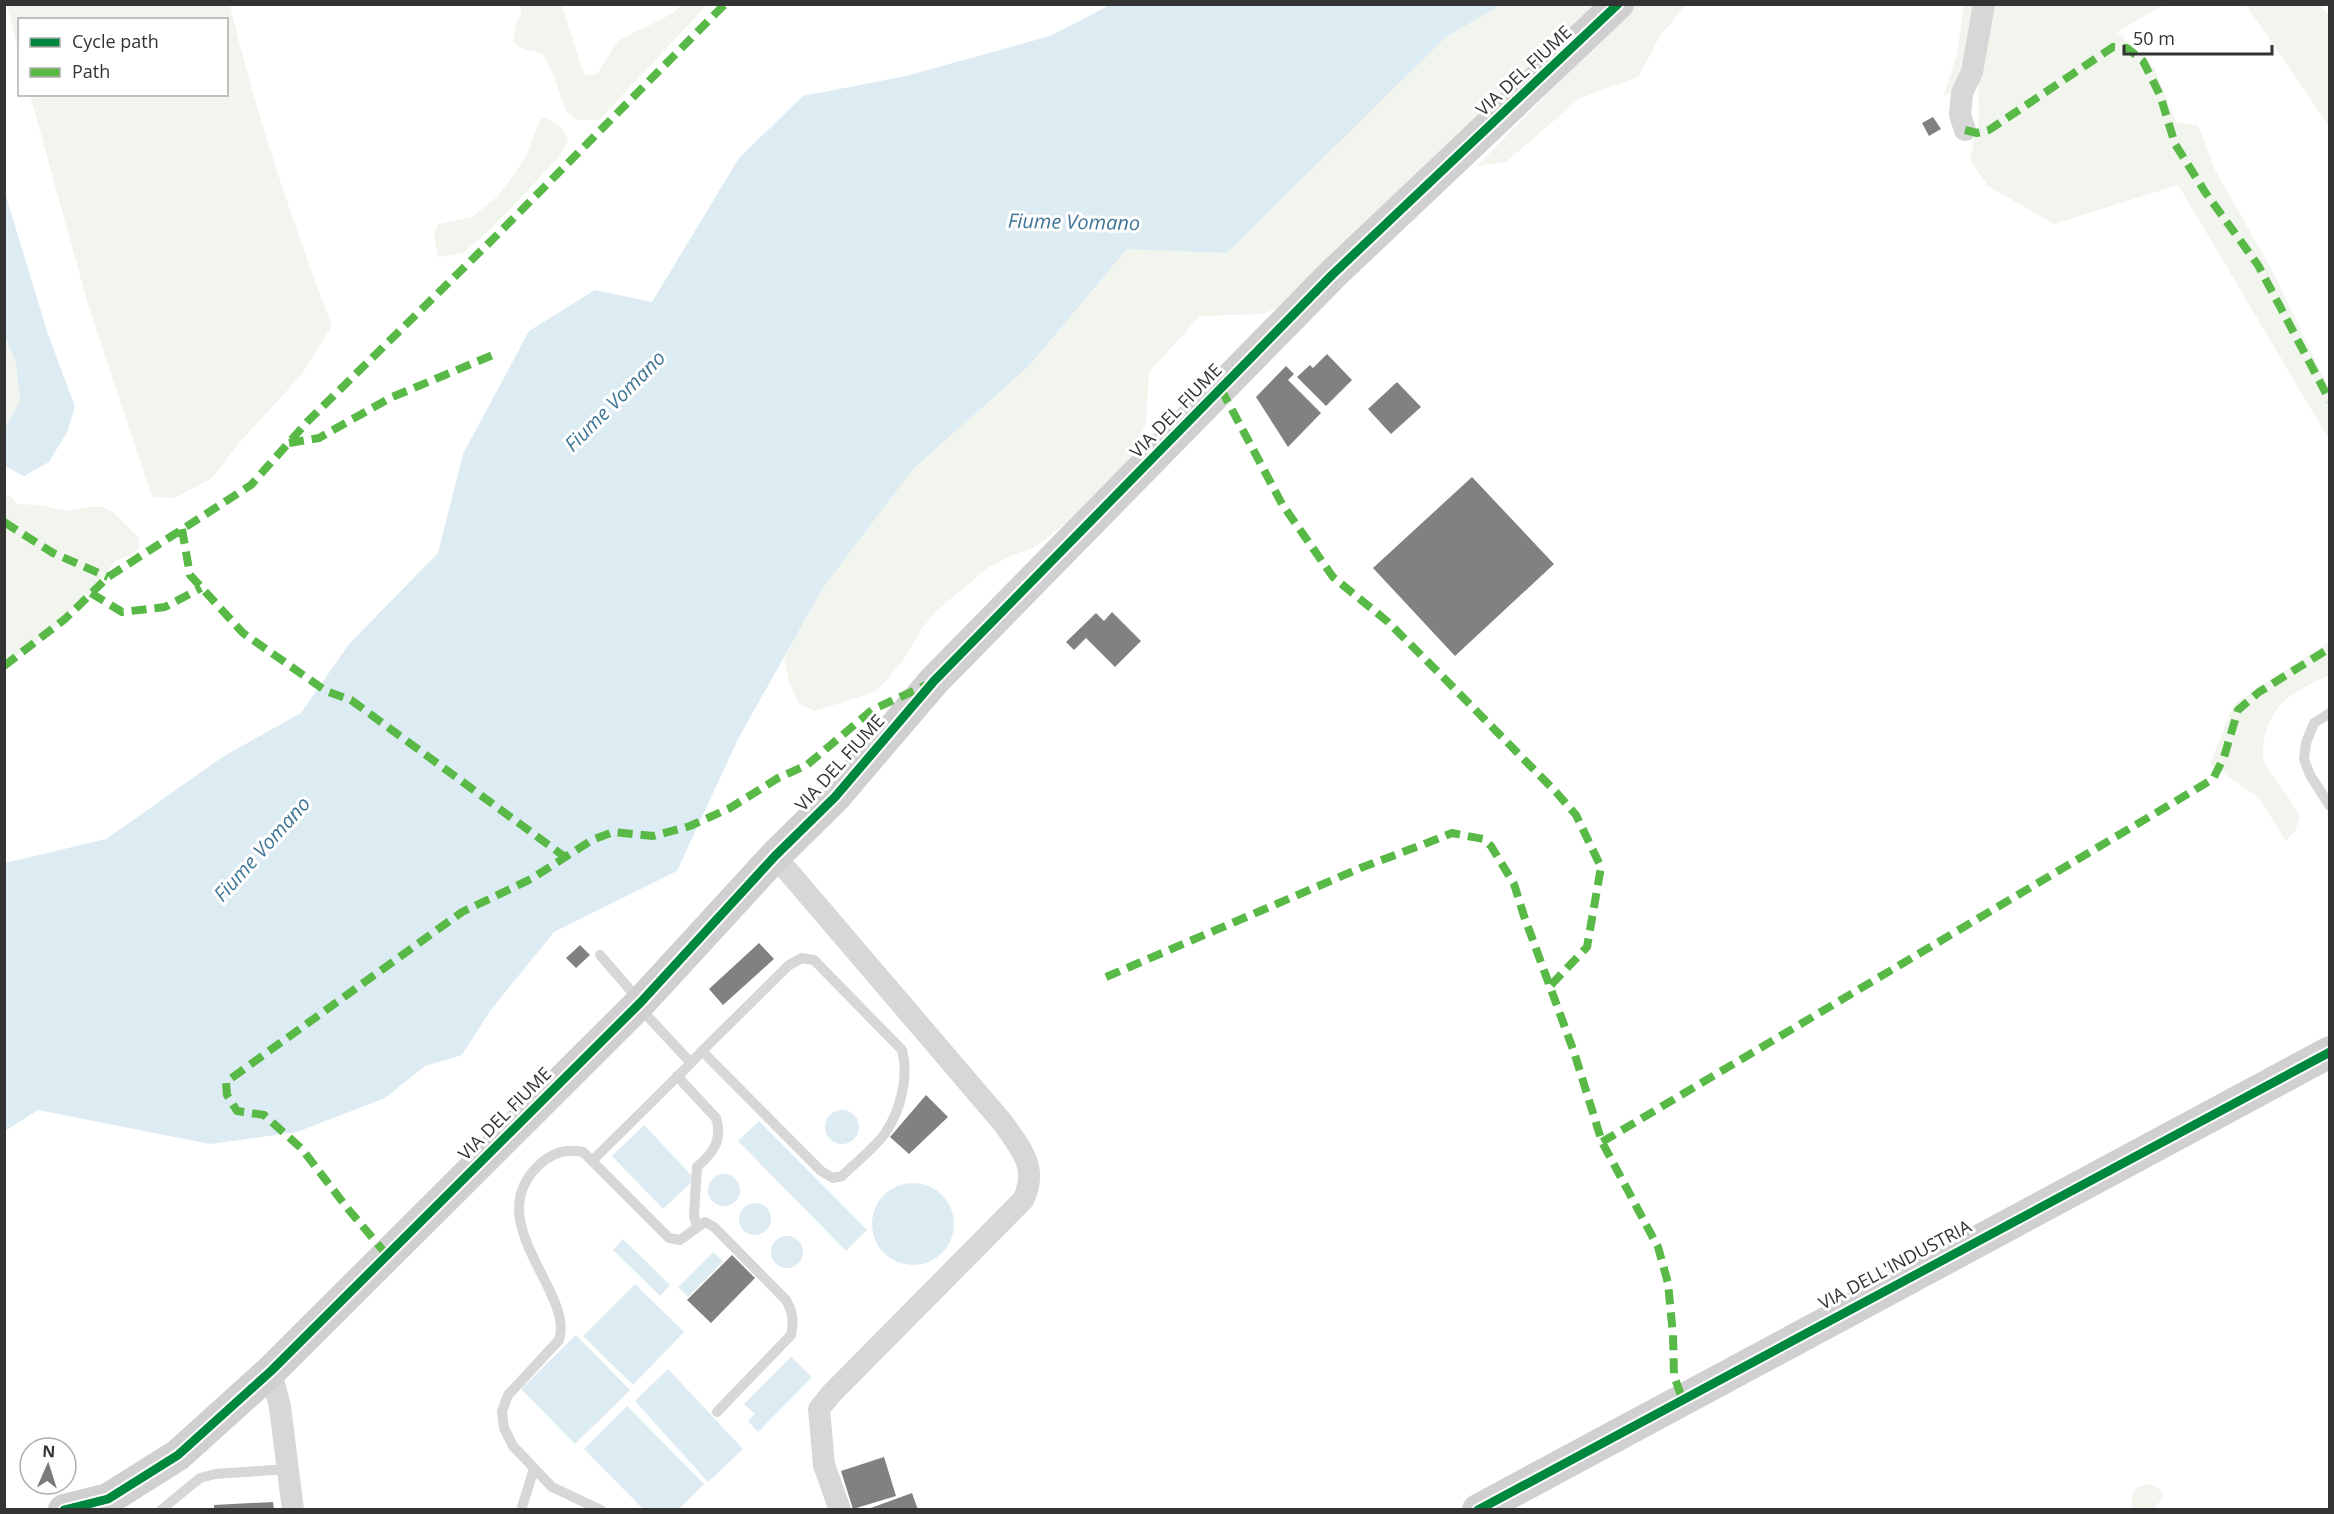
<svg xmlns="http://www.w3.org/2000/svg" width="2334" height="1514" font-family="'Open Sans',sans-serif">
	<rect width="100%" height="100%" fill="#fff"/>
	<path fill="#f1f5ed" d="M7 5H230C256 115 292 221 332 326L302 374 239 443 211 479 174 498 152 497 87 301 30 95 226 94V20H20L19 55Z
		M519 5H562L584 75 597 74C602 67 616 42 620 40 641 27 664 22 682 5H707L599 120H578L566 111 553 74 542 53 525 50 513 42 516 24 522 11Z
		M1501 5H1612L1408 194 1330 254 1319 270 1283 306 1262 314 1200 316 1149 372 1146 423 1126 471 1079 513 1035 547 1010 556 989 567 935 612 921 630 903 660 877 691 815 711 799 704 789 682 784 658 823 588 913 469 1029 366 1128 248 1227 253 1446 37Z
		M1635 5H1686L1660 36 1638 77 1580 98 1506 162 1477 166Z
		M1964 5H1979L1958 87 1943 97 1957 54Z
		M1986 5H2164L2117 32 2154 67 2176 122 2198 125 2215 170 2272 270 2329 389V439L2178 185 2054 224 1988 186 1970 160 1979 119 1978 74Z
		M2246 5H2320L2329 16V126Z
		M544 117C556 123 563 126 568 139L560 156 490 230 463 253 438 257 434 235 438 224 472 217 498 196 526 157 540 120Z
		M4 337 16 363 20 401 5 429Z
		M5 495 12 497 17 504 40 505 68 511 89 507H102L112 511 139 538V549L131 555 116 560 93 590 44 636 5 664Z
		M2329 642V675C2297 691 2275 698 2265 735 2263 743 2261 755 2265 763 2274 782 2291 797 2300 817L2295 831 2286 841 2259 798 2210 764 2234 704Z
		M2149 1484 2161 1489 2163 1498 2153 1509H2134L2131 1506 2133 1494 2137 1487Z"/>
	<path fill="#ddebf3" d="M1110 5H1501L1446 37 1227 253 1127 249 1029 366 913 469 823 588 738 739 677 871 554 932 490 1011 462 1055 425 1066 385 1098 297 1132 210 1144 38 1110 5 1131V863L106 839 224 756 301 713 349 644 438 553 463 454 529 331 595 290 652 302 739 158 803 96 906 76 1050 36Z
		M5 193 47 331 75 407 67 432 49 462 24 476 5 466V429L20 401 16 363 5 337Z
		M825 1127a17 17 0 1 1 34 0a17 17 0 1 1-34 0Z
		M759 1121 867 1230 846 1251 738 1141Z
		M644 1125 695 1179 663 1209 612 1156Z
		M708 1190a16 16 0 1 1 32 0a16 16 0 1 1-32 0Z
		M872 1224a41 41 0 1 1 82 0a41 41 0 1 1-82 0Z
		M739 1219a16 16 0 1 1 32 0a16 16 0 1 1-32 0Z
		M771 1252a16 16 0 1 1 32 0a16 16 0 1 1-32 0Z
		M623 1239 670 1285 660 1296 613 1250Z
		M713 1252 723 1261 688 1297 678 1287Z
		M635 1284 684 1332 633 1385 583 1336Z
		M576 1335 630 1390 575 1444 521 1389Z
		M791 1357 812 1377 758 1432 748 1421 755 1414 744 1404Z
		M668 1369 743 1449 708 1482 635 1401Z
		M627 1406 704 1484 679 1509H643L584 1449Z"/>
	<path fill="#818181" d="M1933 117 1941 129 1929 136 1922 123Z
		M1327 354 1352 380 1326 406 1297 377 1310 365 1313 368Z
		M1286 366 1294 374 1288 380 1321 413 1288 447 1256 397Z
		M1397 382 1421 407 1391 434 1368 409Z
		M1472 477 1554 564 1455 656 1373 568Z
		M1112 612 1141 641 1115 667 1086 638 1074 650 1066 642 1096 613 1104 621Z
		M759 943 774 959 723 1005 709 989Z
		M580 945 590 955 576 968 566 958Z
		M926 1095 948 1117 909 1154 890 1137Z
		M732 1255 755 1278 711 1323 687 1300Z
		M884 1457 896 1496 853 1509 841 1471Z
		M912 1493 918 1510H868V1509Z
		M273 1502 274 1510H214V1505Z"/>
	<g fill="none" stroke-linecap="round" stroke-linejoin="round">
		<path stroke="#d7d7d7" stroke-width="10" d="M2330 713 2314 723 2306 743 2304 759 2310 775 2330 806
			M600 955 639 1000
			M639 1007 691 1063
			M677 1076 716 1118C723 1140 713 1153 697 1167L694 1216 697 1228
			M593 1160 691 1063 702 1051 789 965 802 958 814 960 902 1050C909 1076 901 1109 886 1132 875 1148 856 1162 842 1176L833 1178 821 1171 702 1051
			M161 1510 200 1478 215 1474 288 1469
			M521 1510 534 1469
			M601 1510 552 1487 513 1446 504 1428 502 1411 508 1395 559 1340C575 1293 480 1222 538 1166 551 1153 565 1148 583 1152L669 1238 680 1240 705 1222 714 1227 786 1300C793 1313 794 1321 791 1335L717 1412"/>
		<path stroke="#d7d7d7" stroke-width="22" d="M1965 130 1960 115 1962 93 1972 72 1984 4
			M775 856 1003 1123C1021 1149 1039 1168 1023 1200L831 1394 819 1409 824 1465 840 1510
			M271 1371 280 1407 293 1510"/>
		<path stroke="#d0d0d0" stroke-width="32" d="M64 1510 108 1499 178 1455 271 1371 641 1002 775 856 835 797 934 681 1332 275 1618 4
			M1478 1510 2330 1052"/>
		<path stroke="#58b947" stroke-width="8" stroke-dasharray="15 8" stroke-linecap="butt" d="M1965 130 1977 133 1989 130 2113 47 2127 48 2143 61 2160 95 2175 144 2205 192 2258 265 2330 401
			M1221 389 1282 504 1333 577 1388 622 1444 678 1556 792 1576 815 1601 867 1587 947 1550 986
			M289 443 319 438 390 398 495 354
			M4 522 53 553 108 577
			M182 529 190 575 243 633 326 691 351 700 565 857
			M91 593 122 612 165 607 201 588
			M4 666 65 619 108 577 251 485 308 421 495 237 725 4
			M1106 977 1363 867 1427 843 1452 833 1483 839 1491 846 1514 884 1524 916 1574 1052 1602 1142 1658 1247 1668 1283 1673 1335 1674 1376 1682 1398
			M1602 1142 2213 779 2224 757 2238 710 2259 692 2330 648
			M387 1255 348 1209 302 1149 264 1115 237 1111 227 1095 226 1082 462 912 531 879 592 840 613 832 653 836 690 826 730 808 778 778 807 765 872 710 926 685"/>
		<g stroke="#fff" stroke-width="13">
			<path id="cycleway" d="M64 1510 108 1499 178 1455 271 1371 641 1002 775 856 835 797 934 681 1332 275 1618 4
				M1478 1510 2330 1052"/>
		</g>
		<use href="#cycleway" stroke="#00873e" stroke-width="9"/>
	</g>
	<g text-anchor="middle" stroke-width="6" stroke-linejoin="round" paint-order="stroke">
		<g font-size="18" fill="#333" stroke="#fff">
			<text transform="translate(1524 71) rotate(-43)" y="6">VIA DEL FIUME</text>
			<text transform="translate(1176 411) rotate(-46)" y="6">VIA DEL FIUME</text>
			<text transform="translate(840 763) rotate(-48)" y="6">VIA DEL FIUME</text>
			<text transform="translate(505 1114) rotate(-45)" y="6">VIA DEL FIUME</text>
			<text transform="translate(1895 1265) rotate(-28)" y="6">VIA DELL'INDUSTRIA</text>
		</g>
		<g font-size="20" font-style="italic" fill="#3f7597" stroke="#fff">
			<text transform="translate(1074 222) rotate(1)" y="7">Fiume Vomano</text>
			<text transform="translate(615 401) rotate(-45)" y="7">Fiume Vomano</text>
			<text transform="translate(262 849) rotate(-48)" y="7">Fiume Vomano</text>
		</g>
	</g>
	<rect width="2334" height="1514" fill="none" stroke="#333333" stroke-width="12"/>
	<rect x="18" y="18" width="210" height="78" fill="#ffffff" stroke="#adadad" stroke-width="1.5"/>
	<rect x="30" y="38" width="30" height="9" fill="#00873e" stroke="#adadad" stroke-width="1.5"/>
	<text x="72" y="48" font-size="18" fill="#333333">Cycle path</text>
	<rect x="30" y="68" width="30" height="9" fill="#58b947" stroke="#adadad" stroke-width="1.5"/>
	<text x="72" y="78" font-size="18" fill="#333333">Path</text>
	<g transform="translate(48 1466) rotate(3)"><circle r="28" fill="#ffffff" stroke="#adadad" stroke-width="1.5"/>
	<path d="M0-4.5L10 22L0 15L-10 22Z" fill="#7a7a7a"/>
	<text y="-9" font-size="16" font-weight="bold" text-anchor="middle" fill="#333333">N</text>
	</g>
	<path d="M2124 45v9h148v-9" fill="none" stroke="#333333" stroke-width="3"/>
	<text x="2133" y="45" font-size="18" fill="#333333" stroke="#ffffff" stroke-width="4.5" paint-order="stroke">50 m</text>
</svg>
